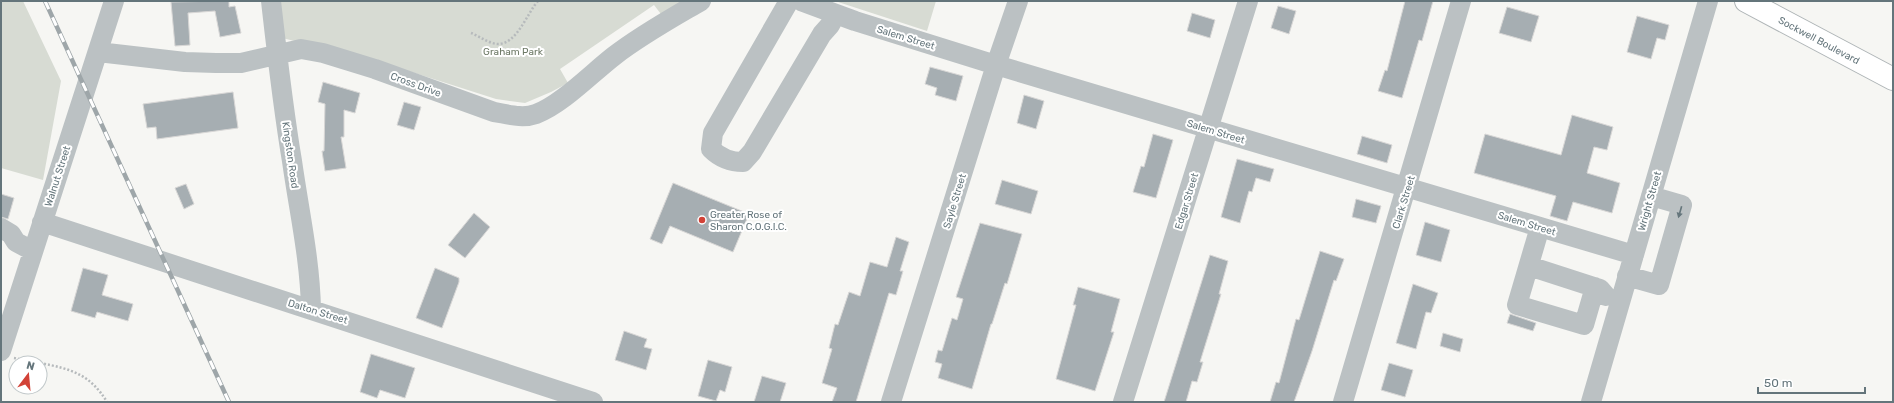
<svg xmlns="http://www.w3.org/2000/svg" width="1894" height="403" font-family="Rubik,sans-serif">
	<rect width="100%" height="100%" fill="#f6f6f3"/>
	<path fill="#d7dbd3" d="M1 1H23L61 81 43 180 1 168Z
		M278 1H695L664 18 654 5 560 69 568 83 551 92 525 103 496 99 374 60 282 38Z
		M835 1H936L927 31Z"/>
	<path fill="#a6aeb2" stroke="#d8d7d6" d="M229 1V7L235 6 241 33 220 37 215 11 188 13 190 45 175 46 171 2Z
		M1405 1H1433L1422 41 1419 40 1402 98 1378 91 1385 70 1387 71Z
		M1278 6 1296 11 1289 34 1271 28Z
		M1507 7 1539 16 1531 42 1499 33Z
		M1192 13 1215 20 1210 38 1187 31Z
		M1637 16 1669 25 1665 40 1657 38 1651 59 1627 52Z
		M930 67 963 76 956 101 935 95 937 88 925 84Z
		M323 82 360 93 355 113 344 110V137H341L346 168 325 171 322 151H324L325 104 318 102Z
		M233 92 238 128 157 139 156 127 147 128 143 104Z
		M1024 95 1044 101 1036 129 1017 123Z
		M404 102 421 107 414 130 397 125Z
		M1572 115 1613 127 1607 150 1594 147 1587 173 1620 183 1612 213 1573 202 1567 221 1550 216 1556 196 1474 173 1485 134 1561 155Z
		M1153 134 1173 140 1156 198 1133 192 1141 166 1144 167Z
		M1362 136 1392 145 1387 163 1357 154Z
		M1237 159 1274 169 1270 182 1256 178 1252 192 1249 191 1240 223 1221 217Z
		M1002 180 1038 191 1031 214 995 204Z
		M673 183 749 214 733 252 670 226 662 244 650 239Z
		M186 184 194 204 184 209 175 188Z
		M1 194 14 198 8 219 1 217Z
		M1356 199 1381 206 1376 223 1352 217Z
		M474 213 490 227 465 258 448 245Z
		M1425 222 1450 230 1441 262 1416 255Z
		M980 223 1022 234 1007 284 1005 283 992 324H991L972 389 938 378 942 364 935 362 938 350 942 351 952 318 957 320 963 299 956 297Z
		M896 237 909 242 900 271H903L896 295 889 293 856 402H832L837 388 822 383 832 349 829 348 835 324 838 325 849 292 860 296 870 262 887 267Z
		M1320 251 1344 259 1336 281 1334 280 1312 351 1294 402H1270L1276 382 1279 383 1296 319 1299 320Z
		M1210 255 1228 261 1219 294H1221L1200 362H1203L1197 382 1192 381 1186 402H1164Z
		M83 268 108 275 102 295 133 304 128 321 97 312 95 318 71 311Z
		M435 268 459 278V282L442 328 416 318Z
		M1413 284 1438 293 1431 313 1426 312 1416 349 1396 343Z
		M1078 287 1120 299 1111 332H1114L1095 391 1056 379 1076 305H1073Z
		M1510 314 1536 323 1533 331 1507 323Z
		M624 331 647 339 644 347 652 349 646 370 615 360Z
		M1443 333 1463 339 1460 352 1440 346Z
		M371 354 415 368 405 398 380 390 377 398 360 392Z
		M708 360 732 367 725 392 720 390 716 401 698 396Z
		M1389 363 1413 370 1405 397 1381 390Z
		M762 376 786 383 780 402H754Z"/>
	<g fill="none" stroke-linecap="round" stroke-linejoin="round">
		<g stroke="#afb5b7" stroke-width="24">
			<g id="major">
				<path id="s1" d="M1746 1 1893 79"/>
			</g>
		</g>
		<path stroke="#b6babc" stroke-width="2.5" stroke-dasharray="2 2" stroke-linecap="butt" d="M471 33C479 36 488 43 497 44 517 45 527 13 538 1
			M14 358 39 363
			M40 363C71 369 90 374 107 402"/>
		<path stroke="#bbc1c3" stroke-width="20" d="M271 1C277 54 283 108 292 161 299 211 310 259 311 309
			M789 1 713 133 711 149C720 158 730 162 743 162L752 152 822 34 830 25 836 14
			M801 1 855 21 996 65 1634 255
			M98 52 185 62 216 63H241L301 49 323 53 375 69 494 112C507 114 522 119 536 114 561 105 592 73 614 56 641 35 672 18 701 1
			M42 222 593 402
			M1540 227 1517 305 1584 325 1595 287
			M1 228 11 234 16 242 33 251
			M1529 266 1600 289 1606 296
			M1627 276 1659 285 1682 205 1651 196
			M1 351 114 1
			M891 402 996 65 1018 1
			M1123 402 1248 1
			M1343 402 1461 1
			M1591 402 1708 1"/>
		<use href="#major" stroke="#fff" stroke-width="22"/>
		<g stroke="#9ea6a9" stroke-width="4.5">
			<path id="rail" d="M45 1 229 402"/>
		</g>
		<use href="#rail" stroke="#fff" stroke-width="3" stroke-dasharray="9" stroke-linecap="butt"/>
	</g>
	<defs><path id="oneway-solid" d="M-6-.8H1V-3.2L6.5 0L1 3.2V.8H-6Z"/></defs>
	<use fill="#64757b" href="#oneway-solid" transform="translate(1680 212) rotate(106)"/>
	<circle fill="#d24237" stroke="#fff" stroke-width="1.5" cx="702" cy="220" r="4"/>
	<g text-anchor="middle" stroke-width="4" stroke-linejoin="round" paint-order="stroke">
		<g font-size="10" fill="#64757b" stroke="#fff">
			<text transform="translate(906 37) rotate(17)" y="4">Salem Street</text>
			<text dy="4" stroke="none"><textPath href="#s1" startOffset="83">Sockwell Boulevard</textPath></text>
			<text transform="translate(416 84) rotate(20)" y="4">Cross Drive</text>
			<text transform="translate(1216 131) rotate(17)" y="4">Salem Street</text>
			<text transform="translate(291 155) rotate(82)" y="4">Kingston Road</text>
			<text transform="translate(57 176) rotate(-72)" y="4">Walnut Street</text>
			<text transform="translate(954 201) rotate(-73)" y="4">Sayle Street</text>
			<text transform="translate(1186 201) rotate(-73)" y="4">Edgar Street</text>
			<text transform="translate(1649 201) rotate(-74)" y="4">Wright Street</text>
			<text transform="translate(1403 202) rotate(-73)" y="4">Clark Street</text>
			<text transform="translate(1527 223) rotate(17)" y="4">Salem Street</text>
			<text transform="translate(318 311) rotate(17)" y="4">Dalton Street</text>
		</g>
		<g font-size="10" fill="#6d7966" stroke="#fff">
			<text x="513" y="55">Graham Park</text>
		</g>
		<g font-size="10" fill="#64757b" stroke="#fff" text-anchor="start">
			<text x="710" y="218">Greater Rose of<tspan x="710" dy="12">Sharon C.O.G.I.C.</tspan></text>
		</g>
	</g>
	<rect width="1894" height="403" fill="none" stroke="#64757b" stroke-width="4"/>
	<g transform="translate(28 375) rotate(16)"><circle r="19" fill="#ffffff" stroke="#c1c8ca"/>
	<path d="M0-3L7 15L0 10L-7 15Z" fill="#d24237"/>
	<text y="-6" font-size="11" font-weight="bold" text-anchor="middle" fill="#64757b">N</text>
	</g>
	<path d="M1758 387v6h107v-6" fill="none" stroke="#64757b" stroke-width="2"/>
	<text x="1764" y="387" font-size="12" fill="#64757b" stroke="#ffffff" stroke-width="3" paint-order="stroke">50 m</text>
</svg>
